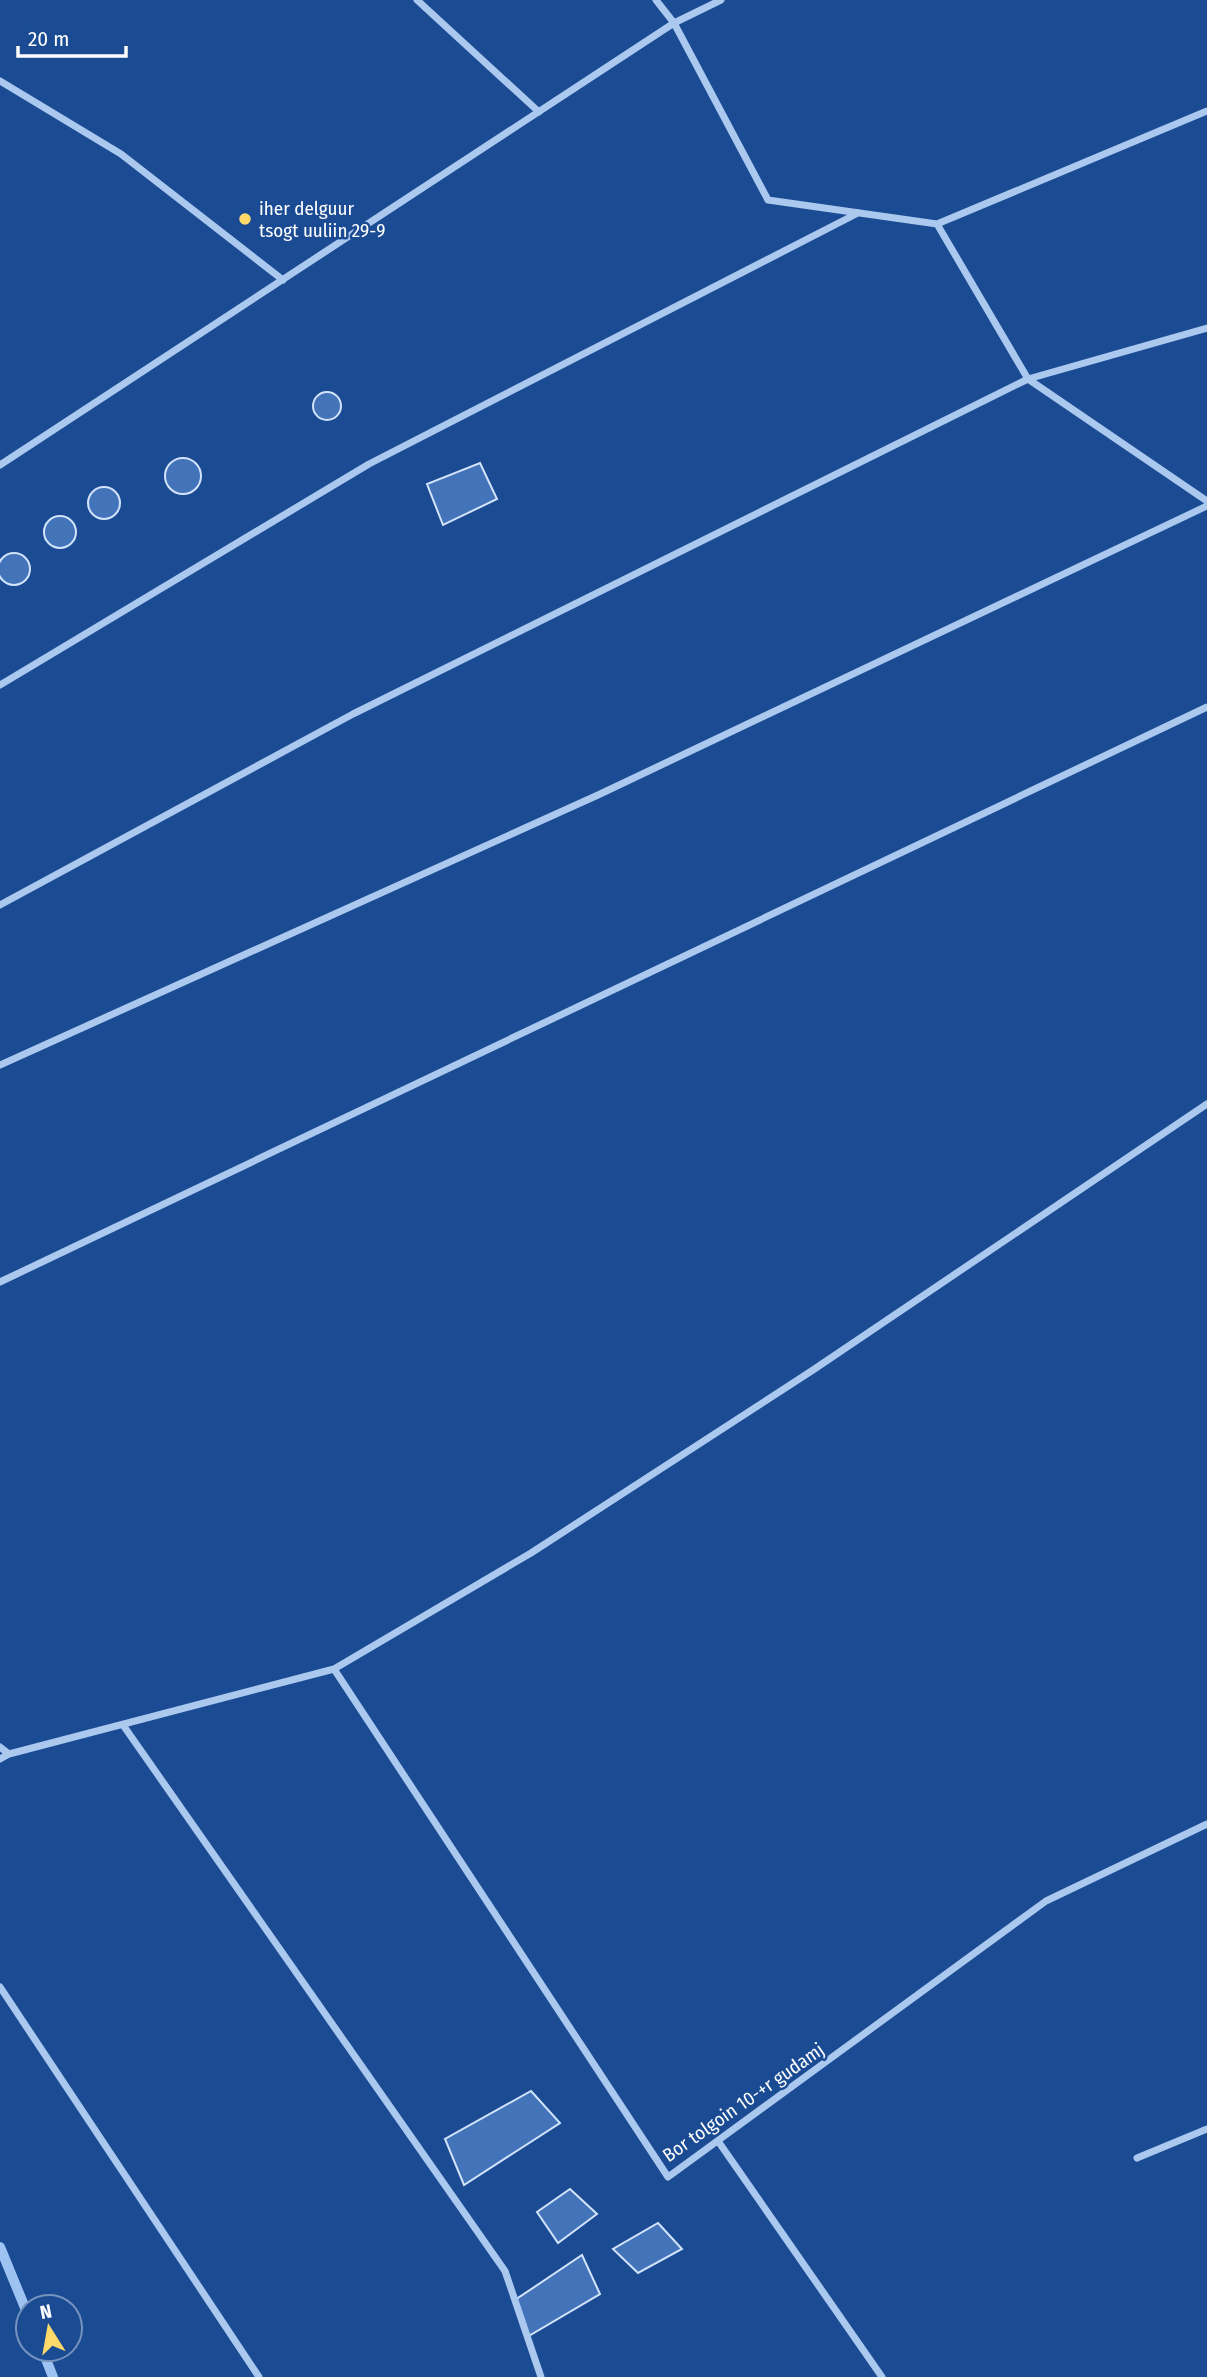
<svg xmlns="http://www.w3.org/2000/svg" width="1207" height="2377" font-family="'Fira Sans Condensed',sans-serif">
	<rect width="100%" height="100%" fill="#1a4b93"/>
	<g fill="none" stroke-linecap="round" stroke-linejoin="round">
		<path stroke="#9ec2f1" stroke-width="10" d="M0 2247 28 2315
			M42 2349 53 2377"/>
	</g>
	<path fill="#4374ba" stroke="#d2e3fb" stroke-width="2" d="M313 406a14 14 0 1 1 28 0a14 14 0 1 1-28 0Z
		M165 476a18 18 0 1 1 36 0a18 18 0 1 1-36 0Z
		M480 463 497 499 443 525 427 484Z
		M88 503a16 16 0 1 1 32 0a16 16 0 1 1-32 0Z
		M44 532a16 16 0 1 1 32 0a16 16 0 1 1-32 0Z
		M-2 569a16 16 0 1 1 32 0a16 16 0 1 1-32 0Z
		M531 2091 560 2123 464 2185 445 2139Z
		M570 2189 597 2214 558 2243 537 2212Z
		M658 2223 682 2249 638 2273 613 2249Z
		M582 2255 600 2294 527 2337 515 2300Z"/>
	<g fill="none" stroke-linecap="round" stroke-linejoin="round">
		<path stroke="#abc8ef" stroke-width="7" d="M417 0 539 112
			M656 0 674 23 768 200 937 224 1028 379 1207 501
			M0 81 121 154 283 280
			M937 224 1207 111
			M0 465 674 23 721 0
			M0 685 369 464 858 213
			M0 905 353 714 1028 379 1207 328
			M0 1065 598 795 1207 506
			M0 1282 1207 707
			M334 1669 668 2177 1046 1901 1207 1824
			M123 1725 505 2271 541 2377
			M0 1747 9 1754
			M0 1759 9 1754 334 1669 531 1553 813 1370 1207 1104
			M0 1987 259 2377
			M718 2141 882 2377
			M1137 2158 1207 2129"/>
	</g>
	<circle fill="#ffd96a" stroke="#1a4b93" stroke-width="2.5" cx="245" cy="219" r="7"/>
	<g text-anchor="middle" stroke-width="5" stroke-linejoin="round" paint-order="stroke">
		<g font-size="19" fill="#fff" stroke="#1a4b93" text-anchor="start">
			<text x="259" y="215">iher delguur<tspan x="259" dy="22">tsogt uuliin 29-9</tspan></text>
		</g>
		<g font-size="19" fill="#fff" stroke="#1a4b93">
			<text transform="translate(743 2102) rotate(-35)" y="7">Bor tolgoin 10-+r gudamj</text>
		</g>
	</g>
	<g transform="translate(49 2328) rotate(349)"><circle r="33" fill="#1a4b93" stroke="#7693be" stroke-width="2"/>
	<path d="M0-5L12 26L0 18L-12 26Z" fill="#ffd96a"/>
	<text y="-10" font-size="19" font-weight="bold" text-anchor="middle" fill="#ffffff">N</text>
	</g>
	<path d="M18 46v10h108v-10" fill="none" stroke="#ffffff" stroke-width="3.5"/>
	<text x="28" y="46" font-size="21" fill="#ffffff" stroke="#1a4b93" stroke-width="5" paint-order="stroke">20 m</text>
</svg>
